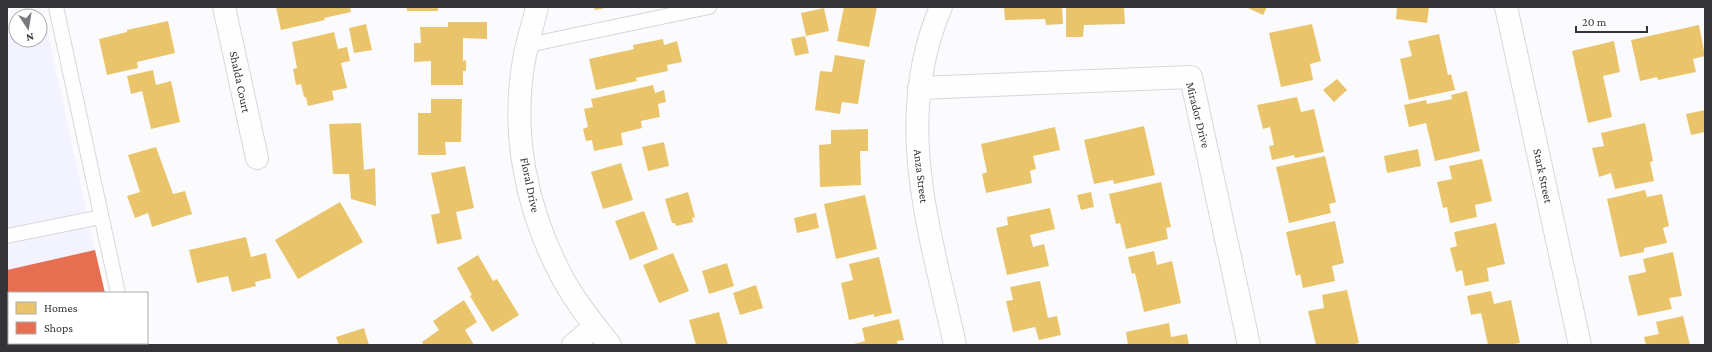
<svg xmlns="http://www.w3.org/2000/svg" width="1712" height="352" font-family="'Crimson Pro',serif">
	<rect width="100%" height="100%" fill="#fbfbfe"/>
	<path fill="#f2f3ff" d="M47 29 104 293H9V343H115V345H7V38L16 36V40H40V31Z"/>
	<path fill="#e9c46a" d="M276 7H350L351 12 324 18 325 20 281 30Z
		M407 7H438V11H407Z
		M594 7H605V8L595 10Z
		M844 7H877L869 47 837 41Z
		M1004 7H1062L1063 24 1046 25 1045 19 1005 20Z
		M1066 7H1124L1125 24 1084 25 1083 37H1066Z
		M1246 7H1267L1263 15Z
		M1397 7H1429L1427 23 1396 19Z
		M824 8 829 31 806 36 801 13Z
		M168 21 175 53 137 62 138 68 107 75 99 39 127 32V30Z
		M448 22H487V39L463 38V61L466 60V71H463V85H431V61L414 62V43H421L420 27H448Z
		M366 24 372 50 354 53 349 28Z
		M1312 24 1321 61 1310 64 1313 80 1281 87 1269 33Z
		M1699 25 1705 56 1693 59 1696 72 1658 80 1657 77 1640 81 1631 40Z
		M334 32 338 49 347 47 350 61 341 63 347 88 332 91 334 100 308 106 306 97H304L301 84 296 85 293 69 297 68 292 42Z
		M1439 34 1448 75 1451 74 1455 90 1409 100 1400 59 1412 56 1408 41Z
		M805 36 809 53 795 56 791 39Z
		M663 39 664 45 677 41 682 62 667 65 668 71 636 78 637 81 596 90 589 59 634 49 633 45Z
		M1614 41 1620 72 1603 76 1612 117 1588 123 1572 51Z
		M835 55 865 60 858 104 842 102 840 114 815 110 820 71 832 72Z
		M153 70 156 85 171 81 180 122 151 129 142 91 131 94 127 76Z
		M1337 79 1347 90 1334 102 1323 90Z
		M653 85 655 93 664 90 666 102 658 104 660 117 641 121 642 128 621 133 623 145 594 151 592 140 586 141 583 129 588 127 584 109 593 107 591 99Z
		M1467 91 1480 151 1435 161 1426 123 1409 127 1404 105 1426 100 1427 104 1452 99 1451 95Z
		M1297 97 1301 112 1314 109 1324 152 1295 158 1294 155 1272 160 1269 146 1274 145 1270 127 1263 129 1257 105Z
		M431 99H462L461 142H445L446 155H418V113H431Z
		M1705 110V132L1691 135 1686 114Z
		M361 123 364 170 375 168 376 206 351 199 349 174H333L329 124Z
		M1645 123 1653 161 1650 162 1654 181 1615 189 1611 173 1599 177 1592 148 1604 146 1601 133Z
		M1144 126 1155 175 1114 184 1113 180 1094 184 1084 140Z
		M1055 127 1060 150 1033 156 1036 169 1030 171 1032 183 986 193 982 174 987 172 981 144Z
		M868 129V151H860L861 185 820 187 819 145 831 144V130Z
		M664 142 669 166 648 171 642 147Z
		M156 147 173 194 185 191 192 214 152 227 148 213 135 218 127 196 140 192 128 155Z
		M1418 149 1421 166 1387 173 1384 156Z
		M1325 156 1336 202 1329 204 1331 213 1289 223 1276 167Z
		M1482 159 1492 201 1475 205 1477 217 1450 223 1447 207 1443 208 1437 182 1452 179 1449 166Z
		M621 163 633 200 603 209 591 172Z
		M465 166 474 208 456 212 462 239 437 244 431 215 440 213 431 173Z
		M1161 182 1171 227 1166 228 1168 239 1126 249 1120 223 1116 224 1109 194Z
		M1645 190 1647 197 1662 194 1669 226 1663 228 1667 243 1644 248V252L1620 257 1607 199Z
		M688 192 695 217 692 218 693 222 676 226 675 223H672L665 199Z
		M1091 192 1094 207 1081 210 1077 195Z
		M865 195 877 249 836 259 824 204Z
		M340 202 363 242 298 279 275 240Z
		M1050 208 1055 229 1030 235 1033 247 1044 244 1049 266 1007 275 996 228 1008 225 1007 217Z
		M644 211 658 249 630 260 615 221Z
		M816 213 819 228 797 233 794 218Z
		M1335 221 1344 263 1332 266 1335 281 1303 288 1300 274 1296 276 1286 232Z
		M1496 223 1505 264 1487 268 1489 281 1465 286 1462 270 1456 272 1450 248 1457 246 1454 232Z
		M246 237 251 257 266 253 271 278 255 282 256 286 232 292 228 276 197 283 189 250Z
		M1154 251 1157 265 1172 261 1181 303 1144 312 1135 273 1132 274 1128 257Z
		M1673 252 1682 296 1669 298 1672 309 1638 316 1628 276 1646 272 1643 259Z
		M673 253 689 291 659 303 643 265Z
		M478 255 493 281 497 279 519 315 492 332 470 296 472 295 457 268Z
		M879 257 892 313 874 317V314L849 320 841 283 853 280 849 264Z
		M727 263 734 286 709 294 702 271Z
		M1040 281 1048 318 1057 316 1061 335 1039 340 1035 327 1013 332 1006 301 1013 300 1010 287Z
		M756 285 763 308 740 315 733 293Z
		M1347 290 1359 343 1351 345H1316L1308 311 1324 308 1322 295Z
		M1491 291 1494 304 1511 300 1520 343 1509 345H1488L1481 313 1471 315 1467 296Z
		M464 300 477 322 465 330 474 345H424L422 342 439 330 433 321Z
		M719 312 728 345H696L689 320Z
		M1683 316 1690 345H1646L1644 337 1659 334 1656 322Z
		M899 319 904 340 897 341 898 345H850L865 341 862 328Z
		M1169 323 1171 337 1187 334 1189 345H1128L1126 332Z
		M364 328 369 345H339L336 337Z"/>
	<path fill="#e76f51" d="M95 250 105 293H9L8 330 7 324V270Z
		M11 343H116V345H12Z"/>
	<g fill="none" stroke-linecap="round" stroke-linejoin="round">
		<g stroke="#d7d7db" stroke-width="16">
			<path id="service" d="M56 7 118 293
				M528 45 709 7
				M7 236 101 217
				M129 343V345"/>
		</g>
		<g stroke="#d7d7db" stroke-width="24">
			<path id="minor" d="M224 7 257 158
				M537 7C533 25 527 42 524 60 511 132 526 208 560 273 573 299 592 322 610 345
				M941 7C892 121 930 230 955 345
				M1506 7 1580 345
				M919 88 1191 77 1249 345
				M573 345 595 326"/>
		</g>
		<use href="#service" stroke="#fefeff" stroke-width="14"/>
		<use href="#minor" stroke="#fefeff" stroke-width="22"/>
	</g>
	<g text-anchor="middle" stroke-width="4" stroke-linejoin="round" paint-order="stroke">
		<g font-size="12" fill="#333338" stroke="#fff">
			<text transform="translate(240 82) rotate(78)" y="4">Shalda Court</text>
			<text transform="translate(1198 115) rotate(76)" y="4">Mirador Drive</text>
			<text transform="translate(921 176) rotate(83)" y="4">Anza Street</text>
			<text transform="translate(1543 176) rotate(78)" y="4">Stark Street</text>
			<text transform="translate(530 185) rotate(78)" y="4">Floral Drive</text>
		</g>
	</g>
	<rect width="1712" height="352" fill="none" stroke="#333338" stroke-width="16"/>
	<rect x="8" y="292" width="140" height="52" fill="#ffffff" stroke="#adadaf"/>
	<rect x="16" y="302" width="20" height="12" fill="#e9c46a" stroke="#adadaf"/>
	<text x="44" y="312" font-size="12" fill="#333338">Homes</text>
	<rect x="16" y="322" width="20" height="12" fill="#e76f51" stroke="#adadaf"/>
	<text x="44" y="332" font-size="12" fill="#333338">Shops</text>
	<g transform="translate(28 28) rotate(168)"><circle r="19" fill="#ffffff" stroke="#adadaf"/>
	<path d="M0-3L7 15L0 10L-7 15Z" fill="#79797d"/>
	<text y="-6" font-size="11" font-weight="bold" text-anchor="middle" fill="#333338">N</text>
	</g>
	<path d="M1576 26v6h71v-6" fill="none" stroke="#333338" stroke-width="2"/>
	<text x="1582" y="26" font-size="12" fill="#333338" stroke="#ffffff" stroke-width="3" paint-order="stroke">20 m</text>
</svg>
